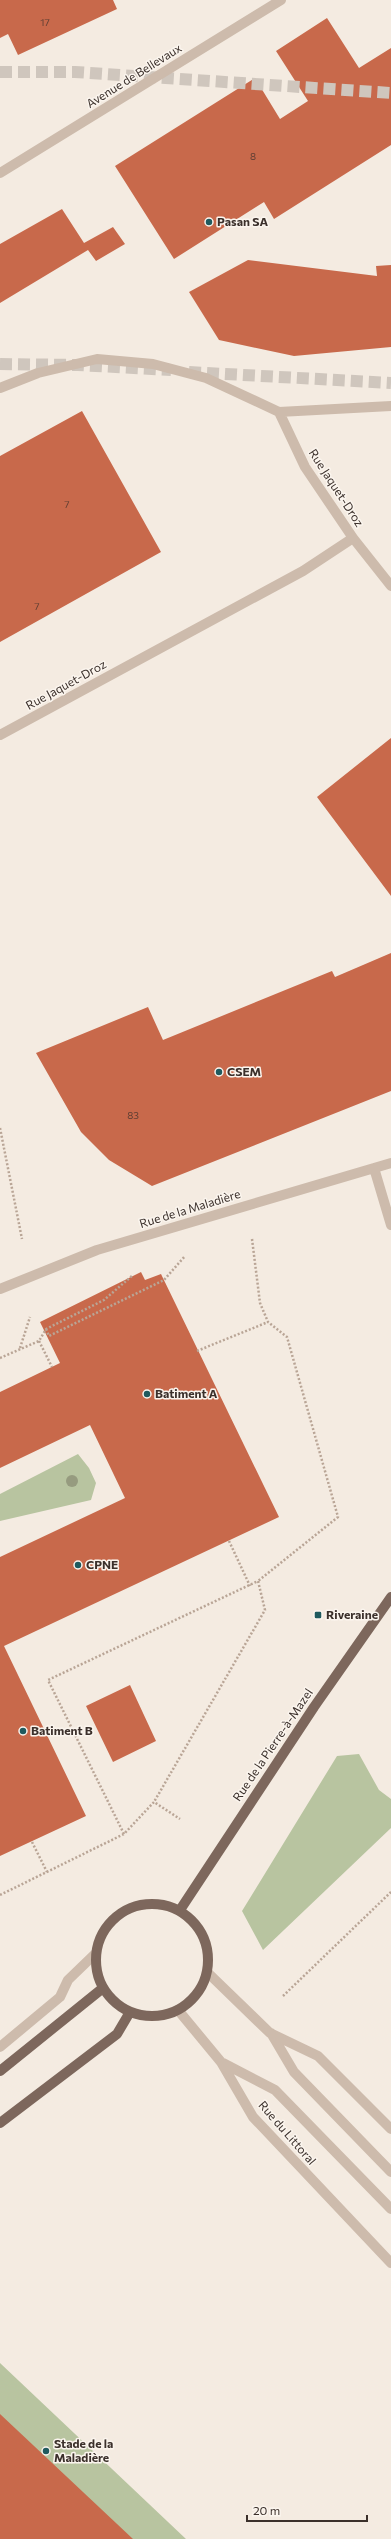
<svg xmlns="http://www.w3.org/2000/svg" width="391" height="2539" font-family="Commissioner,sans-serif">
	<rect width="100%" height="100%" fill="#f4ebe1"/>
	<path fill="#b8c4a0" d="M78 1454 89 1468 96 1483 91 1500 0 1521V1494Z
		M359 1754 379 1790 391 1799V1828L263 1950 242 1911 337 1756Z
		M0 2363 186 2539H0Z"/>
	<path fill="#c8694b" d="M0 0H113L117 9 18 55 8 34 0 38Z
		M327 18 359 68 391 48V145L274 219 264 202 174 259 115 166 255 78 280 119 308 101 276 51Z
		M62 209 84 243 113 227 125 244 96 261 88 250 0 303V244Z
		M248 260 377 276 376 266 391 265V347L294 356 219 340 189 292Z
		M82 411 161 552 0 642V456Z
		M391 738V896L317 797Z
		M391 953V1091L152 1186 109 1160 81 1132 36 1053 148 1007 163 1040 332 971 335 977Z
		M141 1272 145 1280 161 1274 279 1517 4 1646 86 1816 0 1856V1557L125 1498 90 1425 0 1468V1392L60 1363 40 1322Z
		M130 1685 156 1741 113 1762 86 1706Z
		M0 2414 133 2539H0Z"/>
	<g fill="none" stroke-linecap="round" stroke-linejoin="round">
		<path stroke="#cfc6bd" stroke-width="12" stroke-dasharray="12 6" stroke-linecap="butt" d="M0 72H75L391 93
			M0 364 78 365 171 370
			M189 372 391 383"/>
		<path stroke="#b9a596" stroke-width="2.5" stroke-dasharray="2 2" stroke-linecap="butt" d="M0 1128 22 1239
			M252 1239 260 1303 268 1322 287 1337 338 1517 258 1581
			M46 1329 49 1336 164 1280 185 1256
			M39 1341 52 1367
			M20 1348 30 1317
			M197 1351 268 1322
			M0 1358 39 1341 46 1329 104 1300 133 1275
			M229 1541 250 1586
			M124 1834 48 1680 258 1581 265 1610 154 1802
			M32 1842 47 1872
			M0 1895 124 1834 154 1802 180 1819
			M283 1996 391 1892"/>
		<path stroke="#cdbbac" stroke-width="10" d="M0 173 281 0
			M0 388 38 373 97 359 153 364 206 378 279 412 305 467 353 538 391 586
			M279 412 391 406
			M0 735 303 571 353 538
			M374 1168 391 1225
			M0 1289 97 1250 391 1163
			M207 1972 270 2033 318 2056 391 2129
			M178 2010 221 2062 253 2117 391 2263
			M271 2033 294 2072 391 2172
			M0 2047 60 1997 68 1980 96 1953
			M223 2063 275 2090 391 2209"/>
		<path stroke="#7d675c" stroke-width="10" d="M96 1960a56 56 0 1 1 112 0a56 56 0 1 1-112 0Z
			M180 1910 314 1707 391 1597
			M0 2071 103 1988
			M0 2123 117 2034 130 2012"/>
	</g>
	<circle fill="#969b7f" cx="72" cy="1481" r="6"/>
	<g fill="#1f5a5e" stroke="#fbf5ee" stroke-width="1.5">
		<circle cx="209" cy="222" r="4"/>
		<circle cx="219" cy="1072" r="4"/>
		<circle cx="147" cy="1394" r="4"/>
		<circle cx="78" cy="1565" r="4"/>
		<rect x="314" y="1611" width="8" height="8" rx="2"/>
		<circle cx="23" cy="1731" r="4"/>
		<circle cx="46" cy="2451" r="4"/>
	</g>
	<g text-anchor="middle" stroke-width="3" stroke-linejoin="round" paint-order="stroke">
		<g font-size="10" fill="#5e3e33">
			<text x="45" y="26">17</text>
			<text x="253" y="160">8</text>
			<text x="67" y="508">7</text>
			<text x="37" y="610">7</text>
			<text x="133" y="1119">83</text>
		</g>
		<g font-size="12" fill="#3b302b" stroke="#fbf5ee">
			<text transform="translate(134 76) rotate(-32)" y="4">Avenue de Bellevaux</text>
			<text transform="translate(336 488) rotate(57)" y="4">Rue Jaquet-Droz</text>
			<text transform="translate(66 685) rotate(-29)" y="4">Rue Jaquet-Droz</text>
			<text transform="translate(190 1209) rotate(-17)" y="4">Rue de la Maladière</text>
			<text transform="translate(273 1745) rotate(-56)" y="4">Rue de la Pierre-à-Mazel</text>
			<text transform="translate(287 2133) rotate(49)" y="4">Rue du Littoral</text>
		</g>
		<g font-size="12" font-weight="bold" fill="#3b302b" stroke="#fbf5ee" text-anchor="start">
			<text x="217" y="226">Pasan SA</text>
			<text x="227" y="1076">CSEM</text>
			<text x="155" y="1398">Batiment A</text>
			<text x="86" y="1569">CPNE</text>
			<text x="326" y="1619">Riveraine</text>
			<text x="31" y="1735">Batiment B</text>
			<text x="54" y="2448">Stade de la<tspan x="54" dy="14">Maladière</tspan></text>
		</g>
	</g>
	<path d="M247 2515v6h120v-6" fill="none" stroke="#3b302b" stroke-width="2"/>
	<text x="253" y="2515" font-size="12" fill="#3b302b" stroke="#fbf5ee" stroke-width="3" paint-order="stroke">20 m</text>
</svg>
